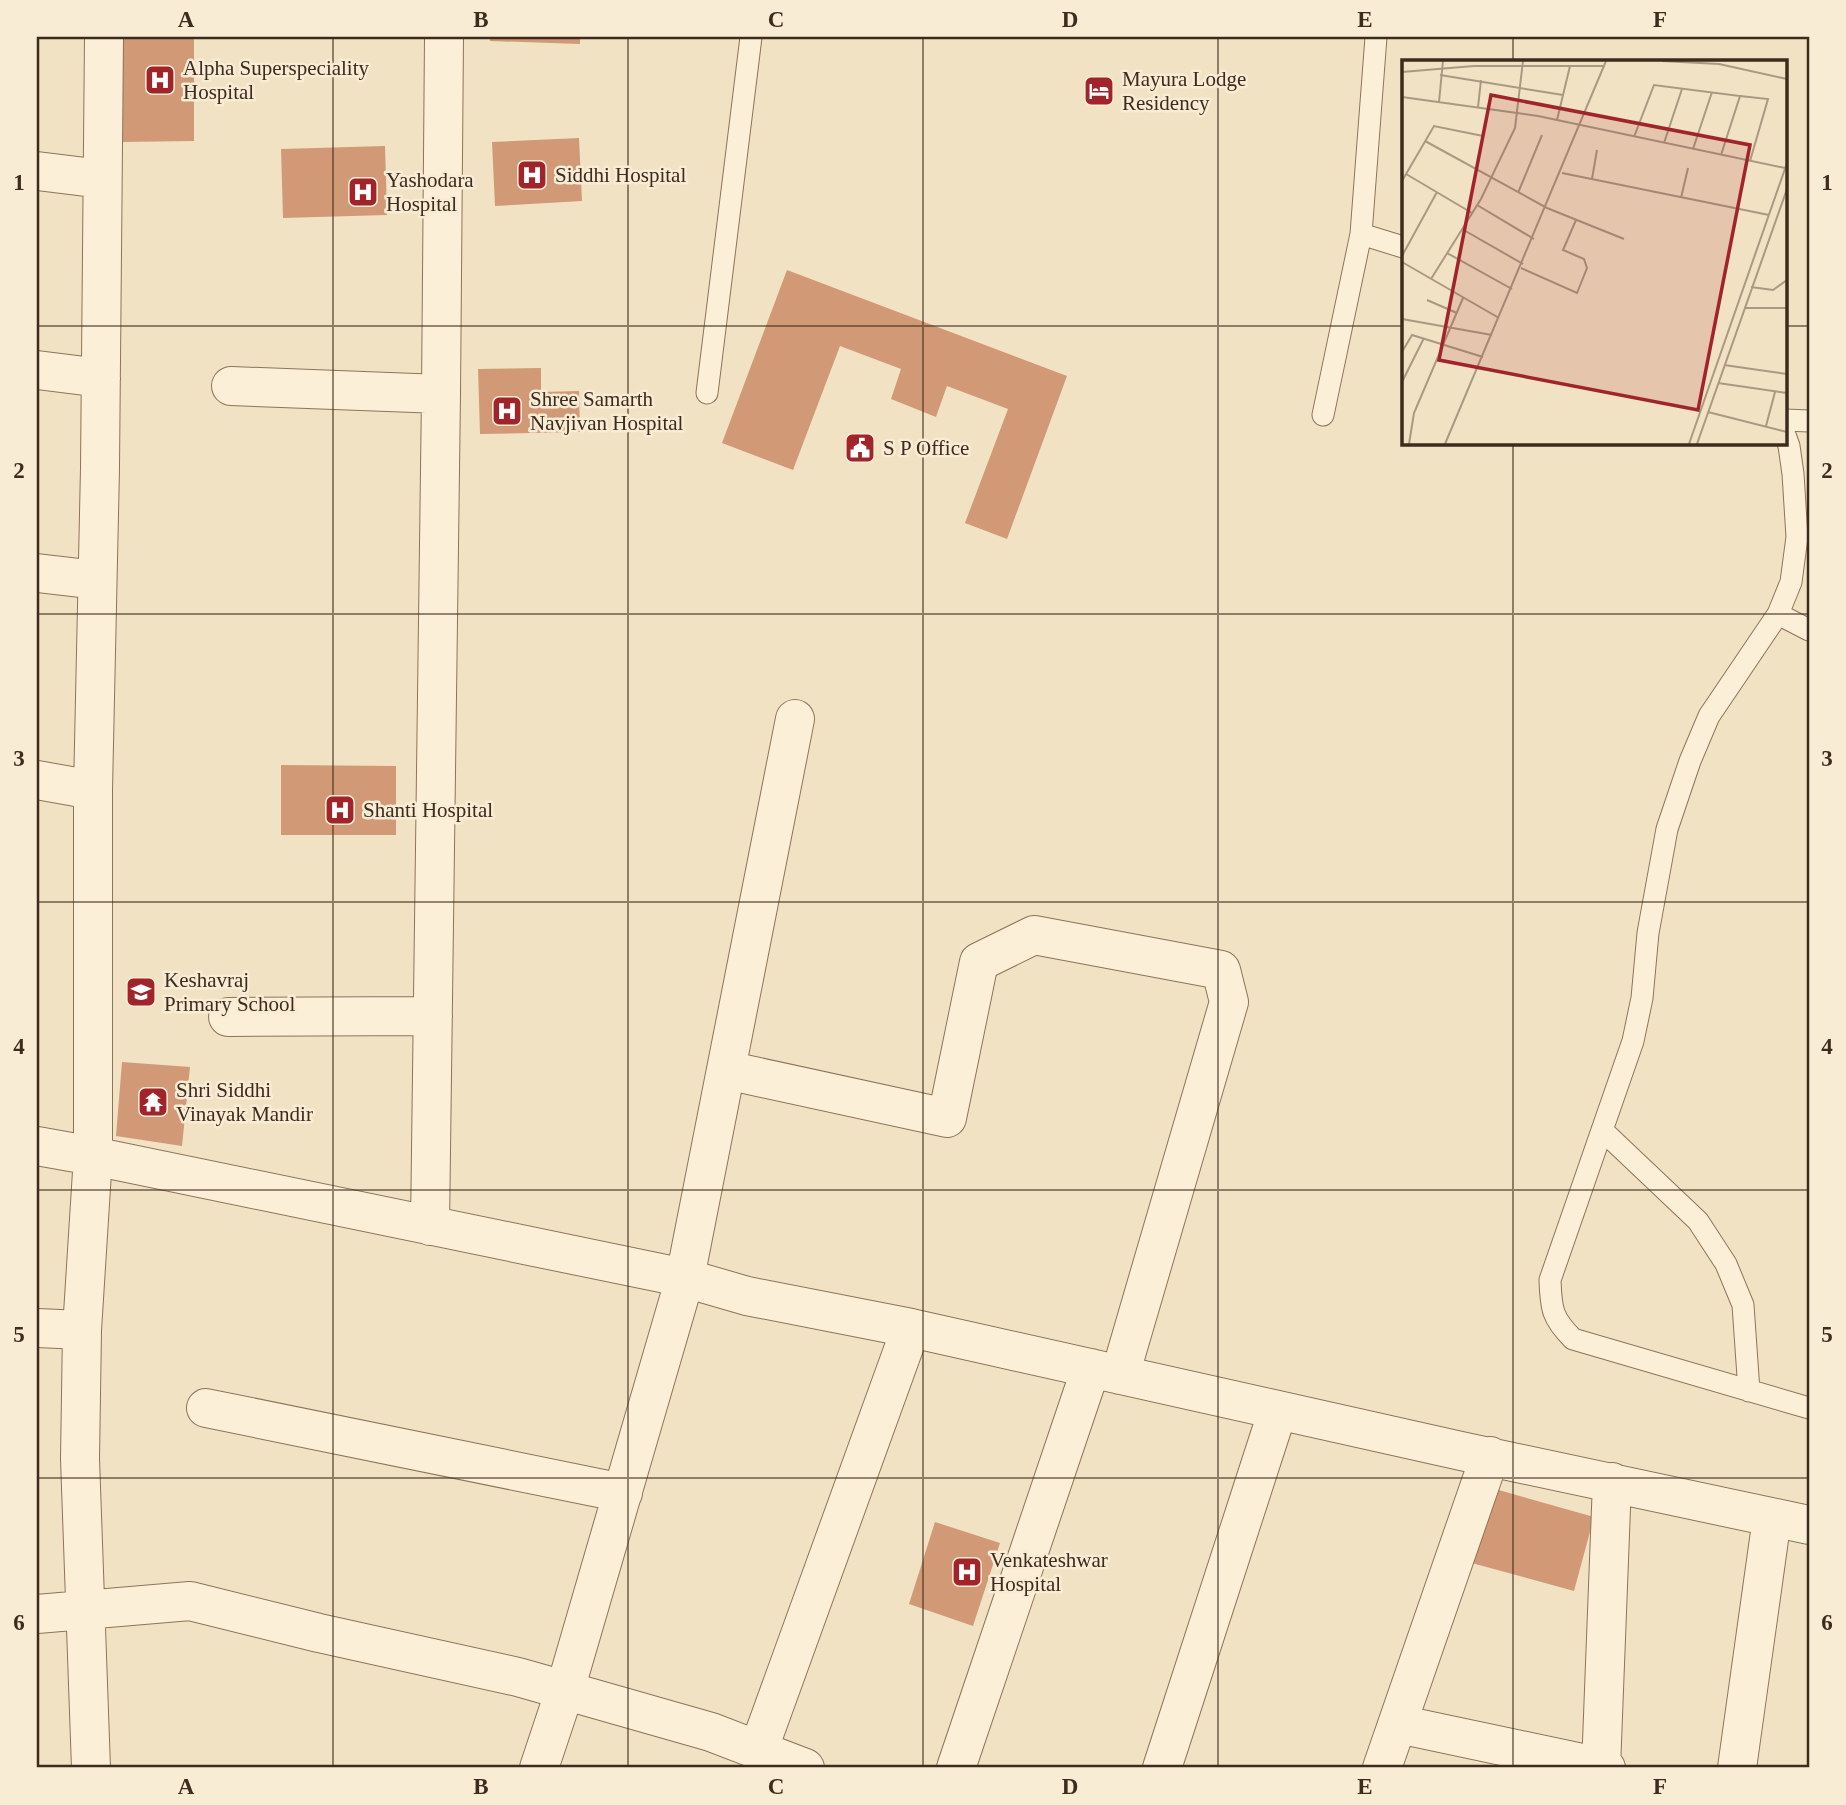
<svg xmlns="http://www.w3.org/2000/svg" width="1846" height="1805" font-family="'Times New Roman',serif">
	<rect width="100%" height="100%" fill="#f1e2c4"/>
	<path fill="#d29977" d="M122 37H194V141L122 142Z
		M490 37H580V44L490 41Z
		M579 138 582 201 495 206 492 142Z
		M385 146 387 215 283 218 281 149Z
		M787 270 1067 376 1007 539 965 523 1008 409 947 386 936 417 891 399 901 369 840 346 793 470 722 443Z
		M541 368V392L579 391 580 432 480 434 478 369Z
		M281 765 396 766V835H281Z
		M122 1062 190 1067 182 1146 116 1136Z
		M1488 1487 1594 1517 1574 1591 1468 1562Z
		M935 1522 1000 1543 973 1626 909 1604Z"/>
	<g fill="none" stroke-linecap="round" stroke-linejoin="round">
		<g stroke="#8e7359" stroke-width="23">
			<path id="service" d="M1361 234 1403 247
				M707 393 751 37
				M1323 415 1361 234 1376 37
				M1785 420 1809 421
				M1785 435 1789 446 1793 474 1797 537 1791 582 1778 614 1709 716 1690 761 1667 829 1648 933 1642 998 1633 1041 1550 1280C1551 1309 1552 1318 1573 1339L1809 1408
				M1778 614 1809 630
				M1602 1130 1698 1221 1726 1264 1743 1305 1749 1391"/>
		</g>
		<g stroke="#8e7359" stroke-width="40">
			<path id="minor" d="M37 171 102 179
				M37 370 101 378
				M231 386 441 394
				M37 573 97 580
				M37 780 93 790
				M228 1017 433 1016
				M726 1070 947 1118 979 962 1034 935 1221 970 1229 1002 1120 1375
				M37 1146 93 1156 685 1278 747 1296 911 1328 1461 1451 1809 1525
				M430 1226 441 394 444 37
				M37 1328 82 1330
				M206 1408 623 1493
				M37 1614 190 1601 319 1633 518 1677 711 1732 805 1768
				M1398 1724 1606 1768
				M758 1751 911 1328
				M91 1768 80 1459 82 1330 93 1156V790L100 468 104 37
				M539 1768 565 1690 685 1278 795 719
				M956 1768 1091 1368
				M1162 1768 1278 1410
				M1382 1768 1490 1456
				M1601 1768 1612 1482
				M1737 1768 1772 1518"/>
		</g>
		<use href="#service" stroke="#fbefd8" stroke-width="21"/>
		<use href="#minor" stroke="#fbefd8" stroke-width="38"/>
	</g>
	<path fill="none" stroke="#3d2b1e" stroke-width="2" stroke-opacity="0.55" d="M333 37V1768M628 37V1768M923 37V1768M1218 37V1768M1513 37V61M37 326H1403M1785 326H1809M1513 443V1768M37 614H1809M37 902H1809M37 1190H1809M37 1478H1809"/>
	<defs>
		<g id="hospital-square" transform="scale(1.575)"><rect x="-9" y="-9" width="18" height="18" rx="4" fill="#a1242b" stroke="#f8ecd4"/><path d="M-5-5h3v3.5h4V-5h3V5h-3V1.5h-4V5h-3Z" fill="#fff"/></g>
		<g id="hotel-square" transform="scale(1.575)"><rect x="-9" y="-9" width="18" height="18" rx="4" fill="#a1242b" stroke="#f8ecd4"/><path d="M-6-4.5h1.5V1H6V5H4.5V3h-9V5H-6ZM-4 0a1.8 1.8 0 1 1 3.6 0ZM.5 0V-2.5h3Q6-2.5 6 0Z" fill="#fff"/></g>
		<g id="civic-square" transform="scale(1.575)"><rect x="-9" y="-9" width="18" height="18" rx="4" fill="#a1242b" stroke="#f8ecd4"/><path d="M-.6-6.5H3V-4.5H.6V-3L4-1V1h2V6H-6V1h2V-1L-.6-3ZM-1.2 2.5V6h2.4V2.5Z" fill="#fff"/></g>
		<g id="school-square" transform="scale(1.575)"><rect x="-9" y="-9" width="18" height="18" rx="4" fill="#a1242b" stroke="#f8ecd4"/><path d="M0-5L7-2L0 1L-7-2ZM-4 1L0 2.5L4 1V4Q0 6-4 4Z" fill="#fff"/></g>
		<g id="temple-square" transform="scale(1.575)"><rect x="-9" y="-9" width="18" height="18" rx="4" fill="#a1242b" stroke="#f8ecd4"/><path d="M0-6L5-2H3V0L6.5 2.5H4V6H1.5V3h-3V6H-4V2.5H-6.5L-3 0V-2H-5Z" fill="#fff"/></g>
	</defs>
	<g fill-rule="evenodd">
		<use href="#hospital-square" x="160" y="80"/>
		<use href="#hotel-square" x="1099" y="91"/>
		<use href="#hospital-square" x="532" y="175"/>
		<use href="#hospital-square" x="363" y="192"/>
		<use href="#hospital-square" x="507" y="411"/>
		<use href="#civic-square" x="860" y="448"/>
		<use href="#hospital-square" x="340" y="810"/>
		<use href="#school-square" x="141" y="992"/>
		<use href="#temple-square" x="153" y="1102"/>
		<use href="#hospital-square" x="967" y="1572"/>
	</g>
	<g text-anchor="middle" stroke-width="5" stroke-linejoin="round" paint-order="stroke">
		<g font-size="21" fill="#3d2b1e" stroke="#f8ecd4" text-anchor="start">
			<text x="183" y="75">Alpha Superspeciality<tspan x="183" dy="24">Hospital</tspan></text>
			<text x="1122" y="86">Mayura Lodge<tspan x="1122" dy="24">Residency</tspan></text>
			<text x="555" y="182">Siddhi Hospital</text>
			<text x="386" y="187">Yashodara<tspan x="386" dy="24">Hospital</tspan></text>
			<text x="530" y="406">Shree Samarth<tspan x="530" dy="24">Navjivan Hospital</tspan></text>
			<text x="883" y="455">S P Office</text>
			<text x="363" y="817">Shanti Hospital</text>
			<text x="164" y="987">Keshavraj<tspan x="164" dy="24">Primary School</tspan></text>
			<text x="176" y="1097">Shri Siddhi<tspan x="176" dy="24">Vinayak Mandir</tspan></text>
			<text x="990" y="1567">Venkateshwar<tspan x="990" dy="24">Hospital</tspan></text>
		</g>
	</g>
	<g transform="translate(1402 60)">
		<rect width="385" height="385" fill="#f1e2c4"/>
		<path fill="none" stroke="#a99982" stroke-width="2" d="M260 1 317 4 385 19M168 6H202M0 12 72 6H168L155 60M38 15 161 35M338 36 366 39 348 101M0 37 136 56 383 108M37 42 41 1M76 47 79 20M232 77 252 25 338 36 319 95M23 81 145 148 222 179M262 83 280 29M291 89 310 32M160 113 367 155M4 114 70 153M190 119 195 90M0 121 32 66 81 76M116 133 140 75M279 138 286 108M75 145 132 179M60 169 121 204M45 193 110 229M0 196 35 132M0 202 97 258M119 208 175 233 185 208 182 199 161 190 174 160M29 219 79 139 113 68 121 1M349 227 371 230 385 220M25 240 55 253M342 248H385M0 259 90 275M0 292 10 275 81 297M322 305 385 314M0 322 22 278M316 323 385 333M306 352 385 372M364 366 373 332M7 384 12 353 61 238M43 384 204 1M287 384 385 103M295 384 385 129"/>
		<path fill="#a1242b" fill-opacity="0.15" stroke="#a1242b" stroke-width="3.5" d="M89 35 348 85 296 350 37 300Z"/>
		<rect width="385" height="385" fill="none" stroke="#3d2b1e" stroke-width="3.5"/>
	</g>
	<rect width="1846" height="1805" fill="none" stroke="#f8ecd4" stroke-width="77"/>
	<rect x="38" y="38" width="1770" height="1728" fill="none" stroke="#3d2b1e" stroke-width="2.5"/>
	<g font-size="23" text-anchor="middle" font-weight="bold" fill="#3d2b1e">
		<text x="186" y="27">A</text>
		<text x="481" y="27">B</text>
		<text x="776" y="27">C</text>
		<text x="1070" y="27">D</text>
		<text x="1365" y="27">E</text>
		<text x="1660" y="27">F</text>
		<text x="19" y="190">1</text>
		<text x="1827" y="190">1</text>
		<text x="19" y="478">2</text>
		<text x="1827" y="478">2</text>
		<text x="19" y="766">3</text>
		<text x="1827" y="766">3</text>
		<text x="19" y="1054">4</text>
		<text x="1827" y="1054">4</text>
		<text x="19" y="1342">5</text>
		<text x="1827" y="1342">5</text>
		<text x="19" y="1630">6</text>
		<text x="1827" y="1630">6</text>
		<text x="186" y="1794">A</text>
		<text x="481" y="1794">B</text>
		<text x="776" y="1794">C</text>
		<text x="1070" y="1794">D</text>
		<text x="1365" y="1794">E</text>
		<text x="1660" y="1794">F</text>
	</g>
</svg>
